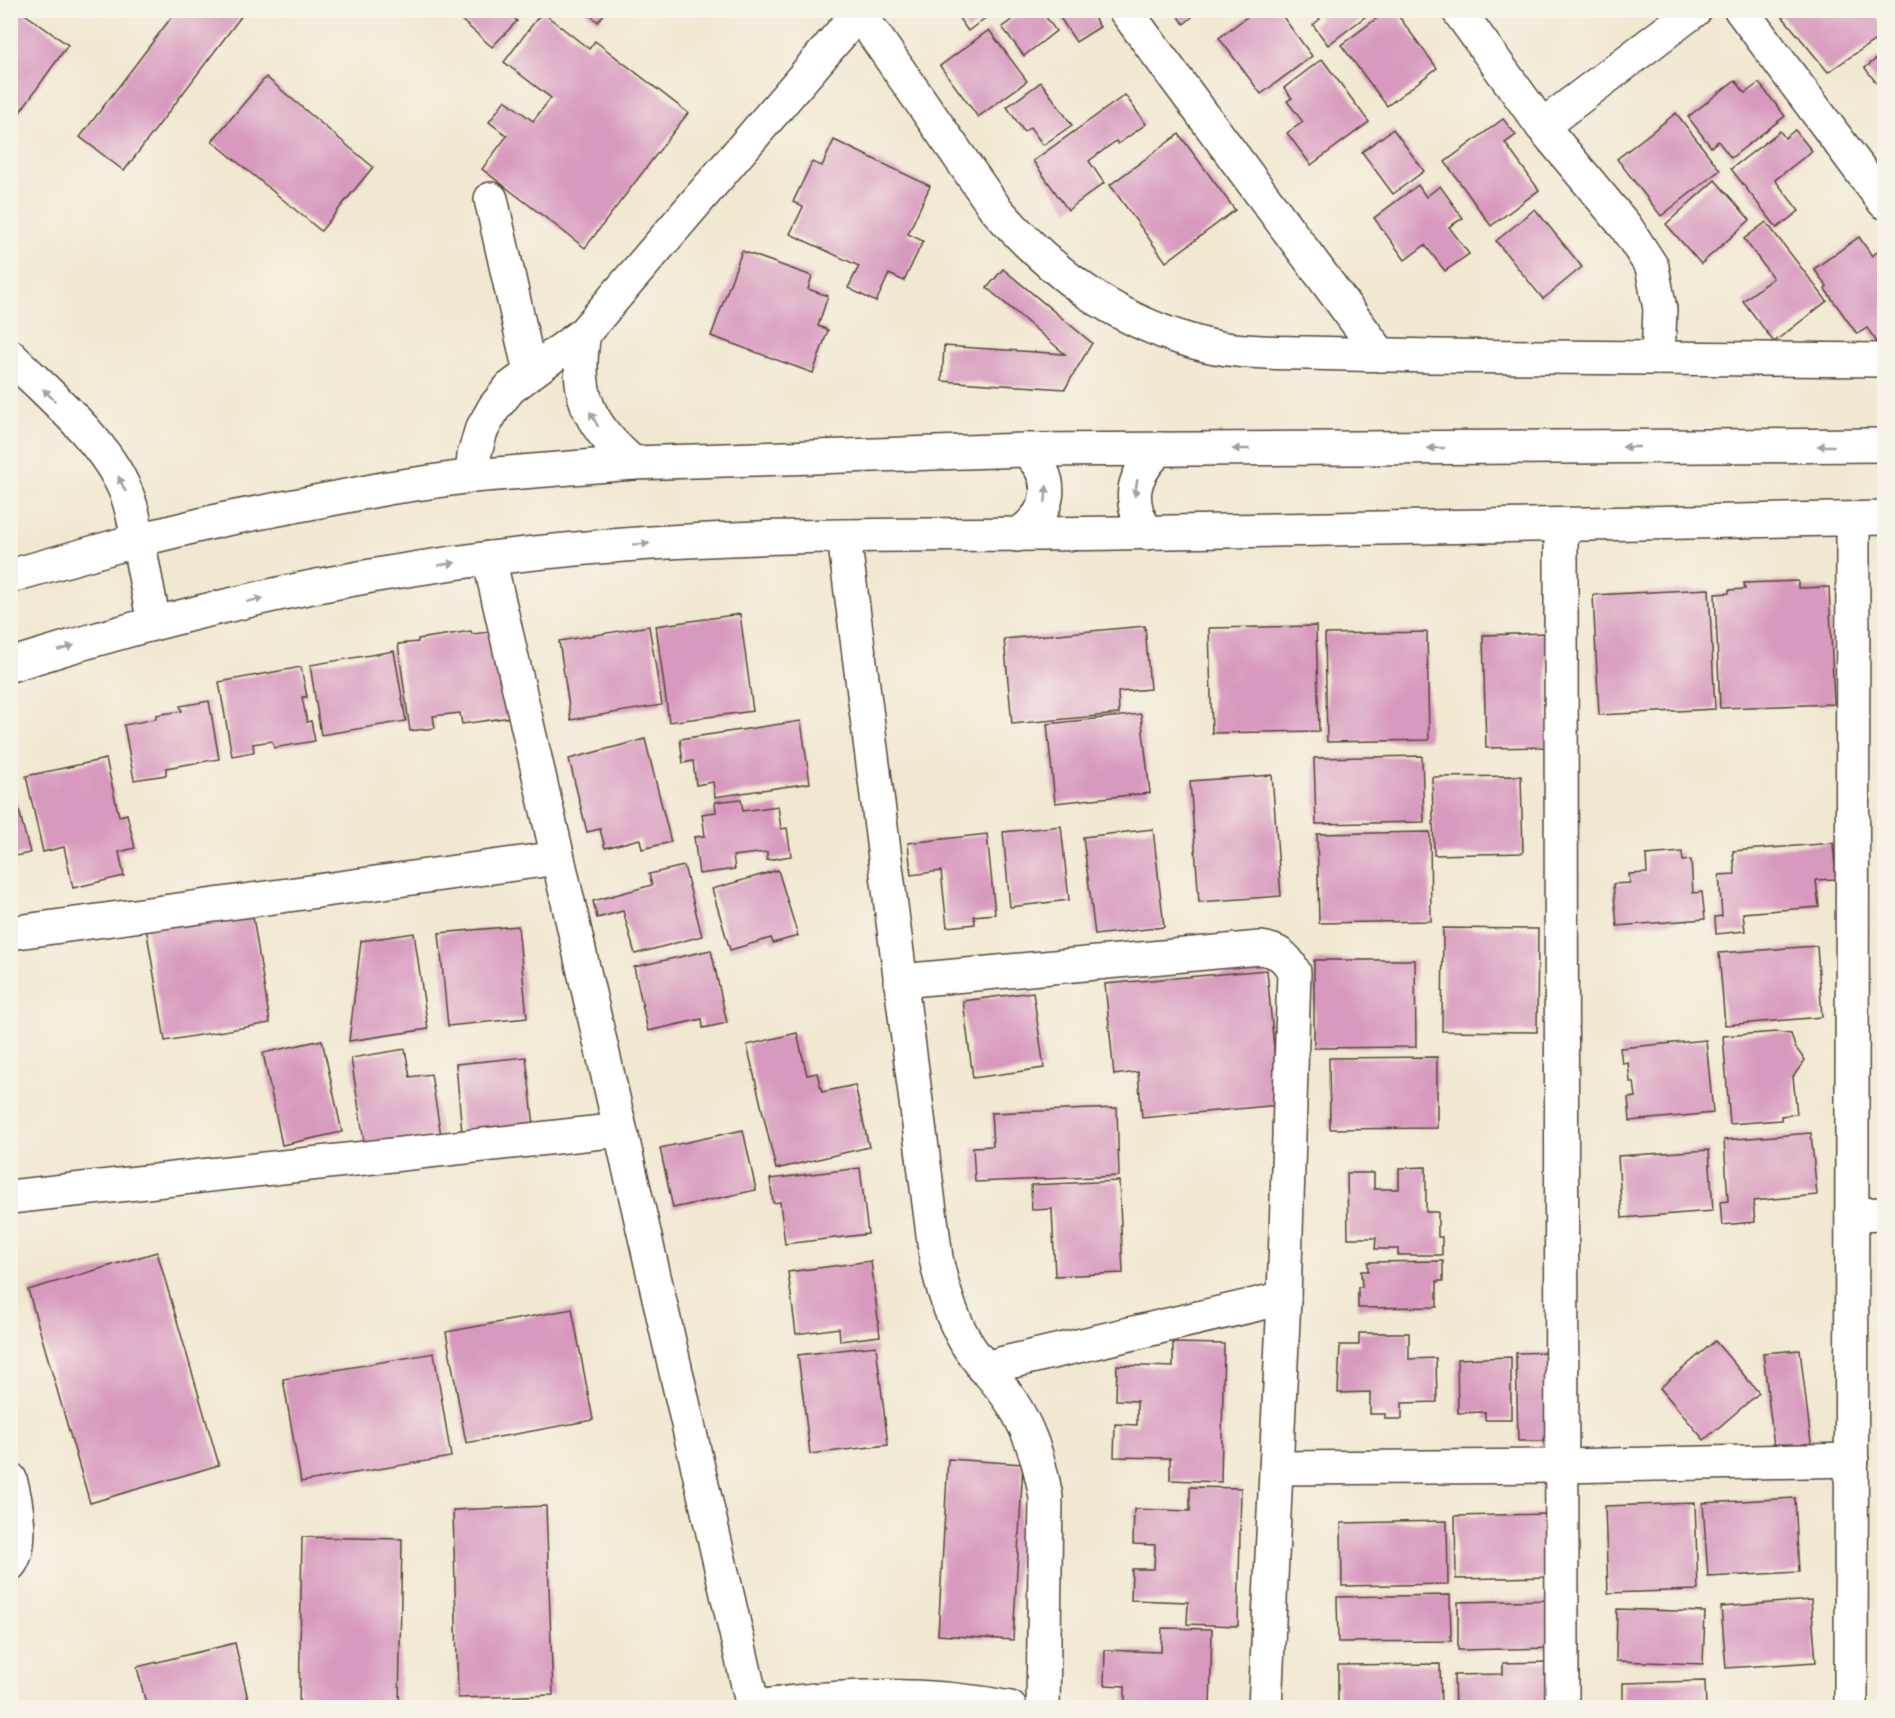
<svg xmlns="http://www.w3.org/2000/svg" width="1895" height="1718" font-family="Caveat,sans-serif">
<rect width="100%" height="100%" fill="#f7f3e8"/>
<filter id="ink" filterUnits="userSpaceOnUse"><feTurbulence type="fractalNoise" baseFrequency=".0167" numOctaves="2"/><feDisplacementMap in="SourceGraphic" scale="12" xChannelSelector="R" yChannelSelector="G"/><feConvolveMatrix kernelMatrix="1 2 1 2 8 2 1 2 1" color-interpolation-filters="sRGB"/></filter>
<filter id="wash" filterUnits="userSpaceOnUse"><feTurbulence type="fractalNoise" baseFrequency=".008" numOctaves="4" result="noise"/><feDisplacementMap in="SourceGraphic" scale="24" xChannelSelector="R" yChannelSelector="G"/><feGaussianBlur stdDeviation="1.35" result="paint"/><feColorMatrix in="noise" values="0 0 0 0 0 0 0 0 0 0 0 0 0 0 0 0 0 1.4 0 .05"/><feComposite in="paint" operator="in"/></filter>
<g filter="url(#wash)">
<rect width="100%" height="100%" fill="#f1e8d1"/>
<g id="blocks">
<g fill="#d799bd">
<polygon points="10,10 19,10 68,45 10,126"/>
<polygon points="177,10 246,10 124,171 80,137"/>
<polygon points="466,10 505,10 517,21 492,47 459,18"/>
<polygon points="584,10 607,10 598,22"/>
<polygon points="953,10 990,10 992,13 968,31"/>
<polygon points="1025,10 1041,10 1056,31 1024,56 1002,27"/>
<polygon points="1055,10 1089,10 1100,27 1076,42"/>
<polygon points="1173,10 1200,10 1184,24"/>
<polygon points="1256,10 1278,10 1312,56 1261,94 1219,38"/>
<polygon points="1313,10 1374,10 1328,45 1313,25 1320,19"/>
<polygon points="1388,10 1394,10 1437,68 1387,106 1341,45"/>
<polygon points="1777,10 1873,10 1884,27 1884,34 1828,72"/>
<polygon points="542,12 589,49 595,41 688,113 585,248 482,169 507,136 489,122 505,100 533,121 551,98 504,62"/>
<polygon points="989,30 1027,81 978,117 940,66"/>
<polygon points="1884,53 1884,93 1865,68"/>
<polygon points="1322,59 1369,122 1311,165 1287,133 1303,122 1287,101 1292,98 1284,88"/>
<polygon points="266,77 373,167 321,231 212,141"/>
<polygon points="1735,80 1745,93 1759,83 1785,116 1731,158 1718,141 1711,147 1688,117"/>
<polygon points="1041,82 1072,125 1043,145 1030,127 1024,132 1007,107"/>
<polygon points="1125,95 1146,124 1118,144 1116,141 1089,161 1104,183 1068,210 1033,161"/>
<polygon points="1676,113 1720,170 1661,216 1617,159"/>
<polygon points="1503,119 1516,135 1505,143 1539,190 1491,226 1445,162"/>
<polygon points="1393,129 1424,171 1393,194 1362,152"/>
<polygon points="1795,130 1812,151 1775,180 1799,211 1777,228 1731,169 1780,131 1785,138"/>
<polygon points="1179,134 1235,210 1166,262 1110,185"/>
<polygon points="834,140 930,186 908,234 923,241 904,281 889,274 876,302 848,288 859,266 790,234 803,207 793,202 812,162 822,166"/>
<polygon points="1715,180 1750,220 1701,264 1666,224"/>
<polygon points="1418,185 1426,197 1440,186 1463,218 1449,227 1469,254 1445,271 1425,245 1405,260 1374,218"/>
<polygon points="1535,209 1582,267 1543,299 1496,241"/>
<polygon points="1766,222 1827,301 1774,342 1743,301 1773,278 1744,239"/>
<polygon points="1859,237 1872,256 1884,247 1884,352 1867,328 1857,334 1825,289 1827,287 1814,269"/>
<polygon points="742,251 812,276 808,289 828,296 818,326 828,330 813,373 711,336"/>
<polygon points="1003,269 1092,343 1065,389 942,381 944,346 1065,354 987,288"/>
<polygon points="1798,581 1798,588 1829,587 1834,704 1720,708 1715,594 1729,593 1729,590 1745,589 1744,583"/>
<polygon points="1709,589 1715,709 1599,715 1593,595"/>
<polygon points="740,614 753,711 669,722 656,626"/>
<polygon points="649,626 662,705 571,720 559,641"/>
<polygon points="1145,626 1150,689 1118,692 1119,714 1012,724 1004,639"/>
<polygon points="1316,626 1319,731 1212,733 1209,628"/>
<polygon points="471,631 472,634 499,631 511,717 462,724 460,713 433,716 435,728 410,731 398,644 418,642 418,639"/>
<polygon points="1427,632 1429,740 1327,742 1325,634"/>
<polygon points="1546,633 1549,747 1486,748 1483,635"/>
<polygon points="394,651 406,721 321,735 310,665"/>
<polygon points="301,667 307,697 302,697 307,722 311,721 315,741 274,748 272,741 253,744 254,752 232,756 219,682"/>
<polygon points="209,701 219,759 166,768 166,775 134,780 124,725 156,719 156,715 182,711 180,706"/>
<polygon points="1141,714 1150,793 1055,803 1047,724"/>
<polygon points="801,721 810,783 715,797 713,782 696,785 693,761 683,763 680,739"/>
<polygon points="645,739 671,842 642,849 640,839 605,848 600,829 587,832 569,759"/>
<polygon points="1422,756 1424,822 1316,824 1314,758"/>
<polygon points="106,759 119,816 127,814 135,848 119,852 124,876 73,888 64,847 43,852 26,776"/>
<polygon points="1272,775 1281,896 1199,902 1190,781"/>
<polygon points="10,776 30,853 10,857"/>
<polygon points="1521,776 1523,853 1434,855 1432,777"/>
<polygon points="741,799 743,811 778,806 781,829 787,828 791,856 767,860 767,852 733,856 735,869 699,874 694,837 705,836 702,814 716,812 715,802"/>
<polygon points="1061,826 1069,900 1010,907 1003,832"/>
<polygon points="1153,829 1164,927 1095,935 1083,837"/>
<polygon points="1430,832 1431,921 1319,923 1317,834"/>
<polygon points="987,834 995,914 974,916 975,924 947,927 941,871 911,875 908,843"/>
<polygon points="1833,843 1836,879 1816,880 1819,907 1743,913 1745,931 1716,934 1715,917 1722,916 1719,875 1735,874 1733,851"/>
<polygon points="1682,852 1683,861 1691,860 1693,893 1702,892 1705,919 1617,926 1613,884 1630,883 1629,874 1647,873 1646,855"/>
<polygon points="684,866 702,936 635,954 623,911 597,918 593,901 652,885 649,874"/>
<polygon points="778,870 798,936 773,943 771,938 730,950 712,889"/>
<polygon points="251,904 270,1023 165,1041 145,921"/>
<polygon points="518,926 527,1018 448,1026 439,933"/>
<polygon points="1443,928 1538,929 1537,1032 1442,1031"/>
<polygon points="414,933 428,1029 349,1041 361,941"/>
<polygon points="1817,946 1822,1017 1725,1025 1719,953"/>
<polygon points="711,950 727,1023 703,1028 702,1019 648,1031 634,967"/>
<polygon points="1314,960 1415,960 1416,1047 1314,1048"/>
<polygon points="1267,970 1279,1105 1142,1118 1138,1072 1114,1075 1105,984"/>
<polygon points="1033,992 1044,1068 973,1078 963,1001"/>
<polygon points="1777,1032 1791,1034 1795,1047 1805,1060 1793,1077 1797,1114 1781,1116 1781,1120 1730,1124 1723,1036"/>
<polygon points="797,1033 807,1075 817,1073 822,1092 855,1085 869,1147 776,1169 747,1045"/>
<polygon points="322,1040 342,1132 282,1145 263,1053"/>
<polygon points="1706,1040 1713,1113 1630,1121 1628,1098 1636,1097 1634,1082 1630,1082 1628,1062 1622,1063 1620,1048"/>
<polygon points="405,1049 410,1077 431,1074 441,1136 365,1148 351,1058"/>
<polygon points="526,1057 534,1126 462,1133 456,1064"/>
<polygon points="1437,1057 1437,1128 1330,1129 1329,1058"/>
<polygon points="1117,1108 1119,1176 975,1182 973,1147 993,1146 991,1113"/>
<polygon points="743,1130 756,1190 673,1208 660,1148"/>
<polygon points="1811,1133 1817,1195 1753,1201 1755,1222 1722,1225 1720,1202 1728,1201 1724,1140"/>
<polygon points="1709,1150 1713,1211 1622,1218 1618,1156"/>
<polygon points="1426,1167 1426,1212 1438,1212 1438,1237 1442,1237 1442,1255 1398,1255 1398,1249 1375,1249 1376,1238 1348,1238 1347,1173 1374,1173 1374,1189 1399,1189 1399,1168"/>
<polygon points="860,1168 868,1234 785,1244 780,1202 773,1203 770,1179"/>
<polygon points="1119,1181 1123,1273 1055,1276 1052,1209 1032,1210 1031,1185"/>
<polygon points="157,1252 219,1465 90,1503 28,1290"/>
<polygon points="871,1261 880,1336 840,1341 839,1328 796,1334 788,1272"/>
<polygon points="1443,1261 1443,1281 1437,1281 1437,1307 1358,1308 1358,1287 1362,1287 1361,1271 1368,1271 1368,1262"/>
<polygon points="572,1309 593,1420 466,1443 446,1332"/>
<polygon points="1359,1333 1409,1333 1409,1359 1436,1358 1437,1402 1402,1403 1402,1419 1385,1419 1385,1414 1370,1414 1370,1392 1338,1393 1340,1345 1359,1345"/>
<polygon points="1715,1341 1759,1393 1704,1440 1660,1388"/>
<polygon points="1173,1343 1224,1344 1221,1482 1170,1480 1170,1458 1114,1457 1115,1424 1137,1425 1137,1401 1116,1400 1117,1365 1173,1367"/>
<polygon points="876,1346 888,1445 810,1454 798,1355"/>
<polygon points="1800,1350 1812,1451 1775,1455 1763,1353"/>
<polygon points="1553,1352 1555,1441 1518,1441 1516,1353"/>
<polygon points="434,1353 451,1457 301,1482 283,1379"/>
<polygon points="1511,1357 1511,1420 1485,1420 1485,1412 1458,1413 1457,1359"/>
<polygon points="948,1459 1023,1464 1013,1640 938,1635"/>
<polygon points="1190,1487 1241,1488 1238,1626 1187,1624 1188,1602 1131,1600 1132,1569 1154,1569 1155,1545 1133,1544 1134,1509 1190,1511"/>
<polygon points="1795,1498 1799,1572 1708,1577 1703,1503"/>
<polygon points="1695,1503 1698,1590 1608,1593 1605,1506"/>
<polygon points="546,1506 553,1695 458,1698 453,1510"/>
<polygon points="1548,1514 1550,1577 1456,1579 1455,1516"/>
<polygon points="1447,1521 1448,1584 1342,1586 1341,1523"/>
<polygon points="302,1537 402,1539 399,1708 299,1708"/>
<polygon points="1450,1595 1451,1641 1338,1642 1337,1597"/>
<polygon points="1561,1600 1561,1648 1458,1650 1458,1602"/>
<polygon points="1811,1600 1816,1662 1726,1668 1721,1607"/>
<polygon points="1617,1609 1705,1612 1703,1664 1616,1661"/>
<polygon points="1162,1628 1212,1629 1210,1708 1125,1708 1125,1686 1104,1685 1105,1650 1161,1652"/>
<polygon points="235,1643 250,1708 147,1708 137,1667"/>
<polygon points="1551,1662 1552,1708 1455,1708 1454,1675 1503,1674 1503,1663"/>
<polygon points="1440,1664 1441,1708 1338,1708 1338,1665"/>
<polygon points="1705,1681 1706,1708 1623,1708 1623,1683"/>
</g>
</g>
</g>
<g filter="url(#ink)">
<use href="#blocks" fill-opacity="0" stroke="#564639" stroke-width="1.5"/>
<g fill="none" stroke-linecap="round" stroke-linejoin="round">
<defs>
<g id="minor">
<path d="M857,10L995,208C1051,272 1110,318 1194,342C1230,353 1269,352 1306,353C1348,354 1391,355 1433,356C1584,358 1734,359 1884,360"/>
<polyline points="1125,10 1381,355"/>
<polyline points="1458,10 1542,126 1626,227 1652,267 1660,309 1658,358"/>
<polyline points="1741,10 1884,202"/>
<polyline points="1542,126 1695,10"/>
<polyline points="491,199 530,372"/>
<polyline points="472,476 474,456 481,431 494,408 510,388 584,333 861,10"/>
<polyline points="1561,526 1562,1708"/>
<path d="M844,537L936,1258C942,1288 951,1317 967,1344C978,1362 992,1375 1004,1391C1028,1423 1039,1458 1046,1497L1043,1708"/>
<polyline points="489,558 753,1707"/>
<polyline points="10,933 558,858"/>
<path d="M900,981L1260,948C1277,950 1286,956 1294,972L1284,1298L1265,1708"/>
<polyline points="10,1197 620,1130"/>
<polyline points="1852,1215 1884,1214"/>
<polyline points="983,1368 1284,1298"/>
<polyline points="1276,1468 1562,1466 1852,1460"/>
<path d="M752,1708C839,1694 924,1691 1010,1708"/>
<polyline points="1851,1708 1853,519"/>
</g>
<g id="major">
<path d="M584,333C574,392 587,424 633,463"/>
<path d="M1147,533C1126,500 1132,475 1160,449"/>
<path d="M1017,535C1053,513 1057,477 1025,450"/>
<polyline points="138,540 154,623"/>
<polyline points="10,576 138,540 221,520 388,488 472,476 633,463 1025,450 1884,445"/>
<path d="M10,665C194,607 384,566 576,549C755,532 936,536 1116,533C1372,529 1628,523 1884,518"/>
</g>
<g id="highway">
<path d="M10,356C49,395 104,440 125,490C132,506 135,523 138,540"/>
<path d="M10,1479C16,1499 24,1547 10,1564"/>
</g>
</defs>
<use href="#minor" stroke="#564639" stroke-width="36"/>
<use href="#major" stroke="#564639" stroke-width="36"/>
<use href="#highway" stroke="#564639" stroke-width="36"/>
<use href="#minor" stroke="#fff" stroke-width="33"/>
<use href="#major" stroke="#fff" stroke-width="33"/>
<use href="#highway" stroke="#fff" stroke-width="33"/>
</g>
<defs><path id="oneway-solid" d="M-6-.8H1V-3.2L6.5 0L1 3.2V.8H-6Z" transform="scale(1.5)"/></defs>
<g fill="#a79f9a">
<use href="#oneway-solid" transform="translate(49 395) rotate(-135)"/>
<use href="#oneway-solid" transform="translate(594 419) rotate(-118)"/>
<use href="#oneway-solid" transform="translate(1826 446) rotate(180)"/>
<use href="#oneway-solid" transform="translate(1631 447) rotate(180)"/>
<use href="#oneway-solid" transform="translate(1436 448) rotate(180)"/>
<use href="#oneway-solid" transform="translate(1241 449) rotate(180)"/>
<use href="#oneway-solid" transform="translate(122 484) rotate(-116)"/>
<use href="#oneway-solid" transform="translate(1136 488) rotate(99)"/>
<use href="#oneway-solid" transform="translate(1046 494) rotate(-85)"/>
<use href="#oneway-solid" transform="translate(641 544) rotate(-4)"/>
<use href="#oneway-solid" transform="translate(447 564) rotate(-9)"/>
<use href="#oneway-solid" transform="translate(255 600) rotate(-12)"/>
<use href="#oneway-solid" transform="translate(66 648) rotate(-18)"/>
</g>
</g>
<rect width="1895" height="1718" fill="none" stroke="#f7f3e8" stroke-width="36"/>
</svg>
